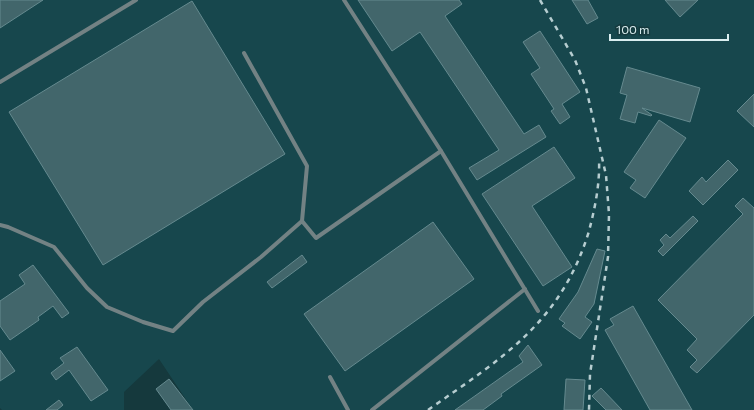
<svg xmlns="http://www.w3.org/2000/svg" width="754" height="410" font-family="Commissioner,sans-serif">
<rect width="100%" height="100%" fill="#15393d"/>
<polygon fill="#17474d" points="0,0 754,0 754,410 193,410 159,359 124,392 124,410 2,410 0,408"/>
<g fill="#42666b" stroke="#658a8f">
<polygon points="0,0 43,0 0,28"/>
<polygon points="358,0 459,0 462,4 445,16 524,134 539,125 546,137 477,180 469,168 499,150 420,32 392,51"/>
<polygon points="572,0 588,0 598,18 587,24"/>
<polygon points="665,0 698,0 680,17"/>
<polygon points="192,1 285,154 103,265 9,112"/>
<polygon points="540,31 580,92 562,104 570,117 560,124 551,111 554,109 531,74 540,68 523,42"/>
<polygon points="627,67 700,88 690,122 642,108 652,115 651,116 638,112 635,123 620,119 627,95 620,93"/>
<polygon points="754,94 754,127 737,111"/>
<polygon points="659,120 686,138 645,198 630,188 636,180 624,172"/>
<polygon points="554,147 575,178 532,206 572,267 543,286 482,194"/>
<polygon points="728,160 738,170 703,205 689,191 702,177 706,182"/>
<polygon points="743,198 754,208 754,315 697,373 690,367 697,360 687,350 697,339 658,300 743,214 735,206"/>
<polygon points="693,216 698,221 663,256 658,251 664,245 660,240 666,234 670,238"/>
<polygon points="433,222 474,279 345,371 304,314"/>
<polygon points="597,249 605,251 594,304 585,317 592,322 580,339 562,326 565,323 559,319 578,292"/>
<polygon points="302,255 307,262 272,288 267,282"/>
<polygon points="33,265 69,313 62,318 53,306 38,317 39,320 10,340 0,326 0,301 25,284 19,275"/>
<polygon points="633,306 692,410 650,410 605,330 614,325 610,319"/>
<polygon points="528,345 542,365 501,394 502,396 483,410 455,410 523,362 519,356"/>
<polygon points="77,347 108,390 91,401 69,370 56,380 51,373 64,363 60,358"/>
<polygon points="0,350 15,371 0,381"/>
<polygon points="169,379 193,410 171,410 156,389"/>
<polygon points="566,379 585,380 583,410 564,410"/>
<polygon points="601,388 622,410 606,410 592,396"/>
<polygon points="59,400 63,405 57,410 46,410"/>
</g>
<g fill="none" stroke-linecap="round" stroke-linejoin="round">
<g stroke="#738284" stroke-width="4">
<polyline points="244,53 307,166 302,221"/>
<polyline points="0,82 136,0"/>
<polyline points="441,151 538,311"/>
<polyline points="0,225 8,227 54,247 87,288 107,307 143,322 173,331 203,302 261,257 302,221 316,238 441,151 344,0"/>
<polyline points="330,377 348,410"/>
<polyline points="372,410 525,289"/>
</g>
<g stroke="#b6cdd0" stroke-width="2.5" stroke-dasharray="5 5" stroke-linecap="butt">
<polyline points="540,0 575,60 586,88 606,175 609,214 608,257 590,374 589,410"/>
<path d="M428,410C502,358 561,323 589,231C595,208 600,184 599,159"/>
</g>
</g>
<path d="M610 34v6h118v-6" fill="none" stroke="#daeef0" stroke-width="2"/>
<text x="616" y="34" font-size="12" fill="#daeef0" stroke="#15393d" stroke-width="3" paint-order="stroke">100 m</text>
</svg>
